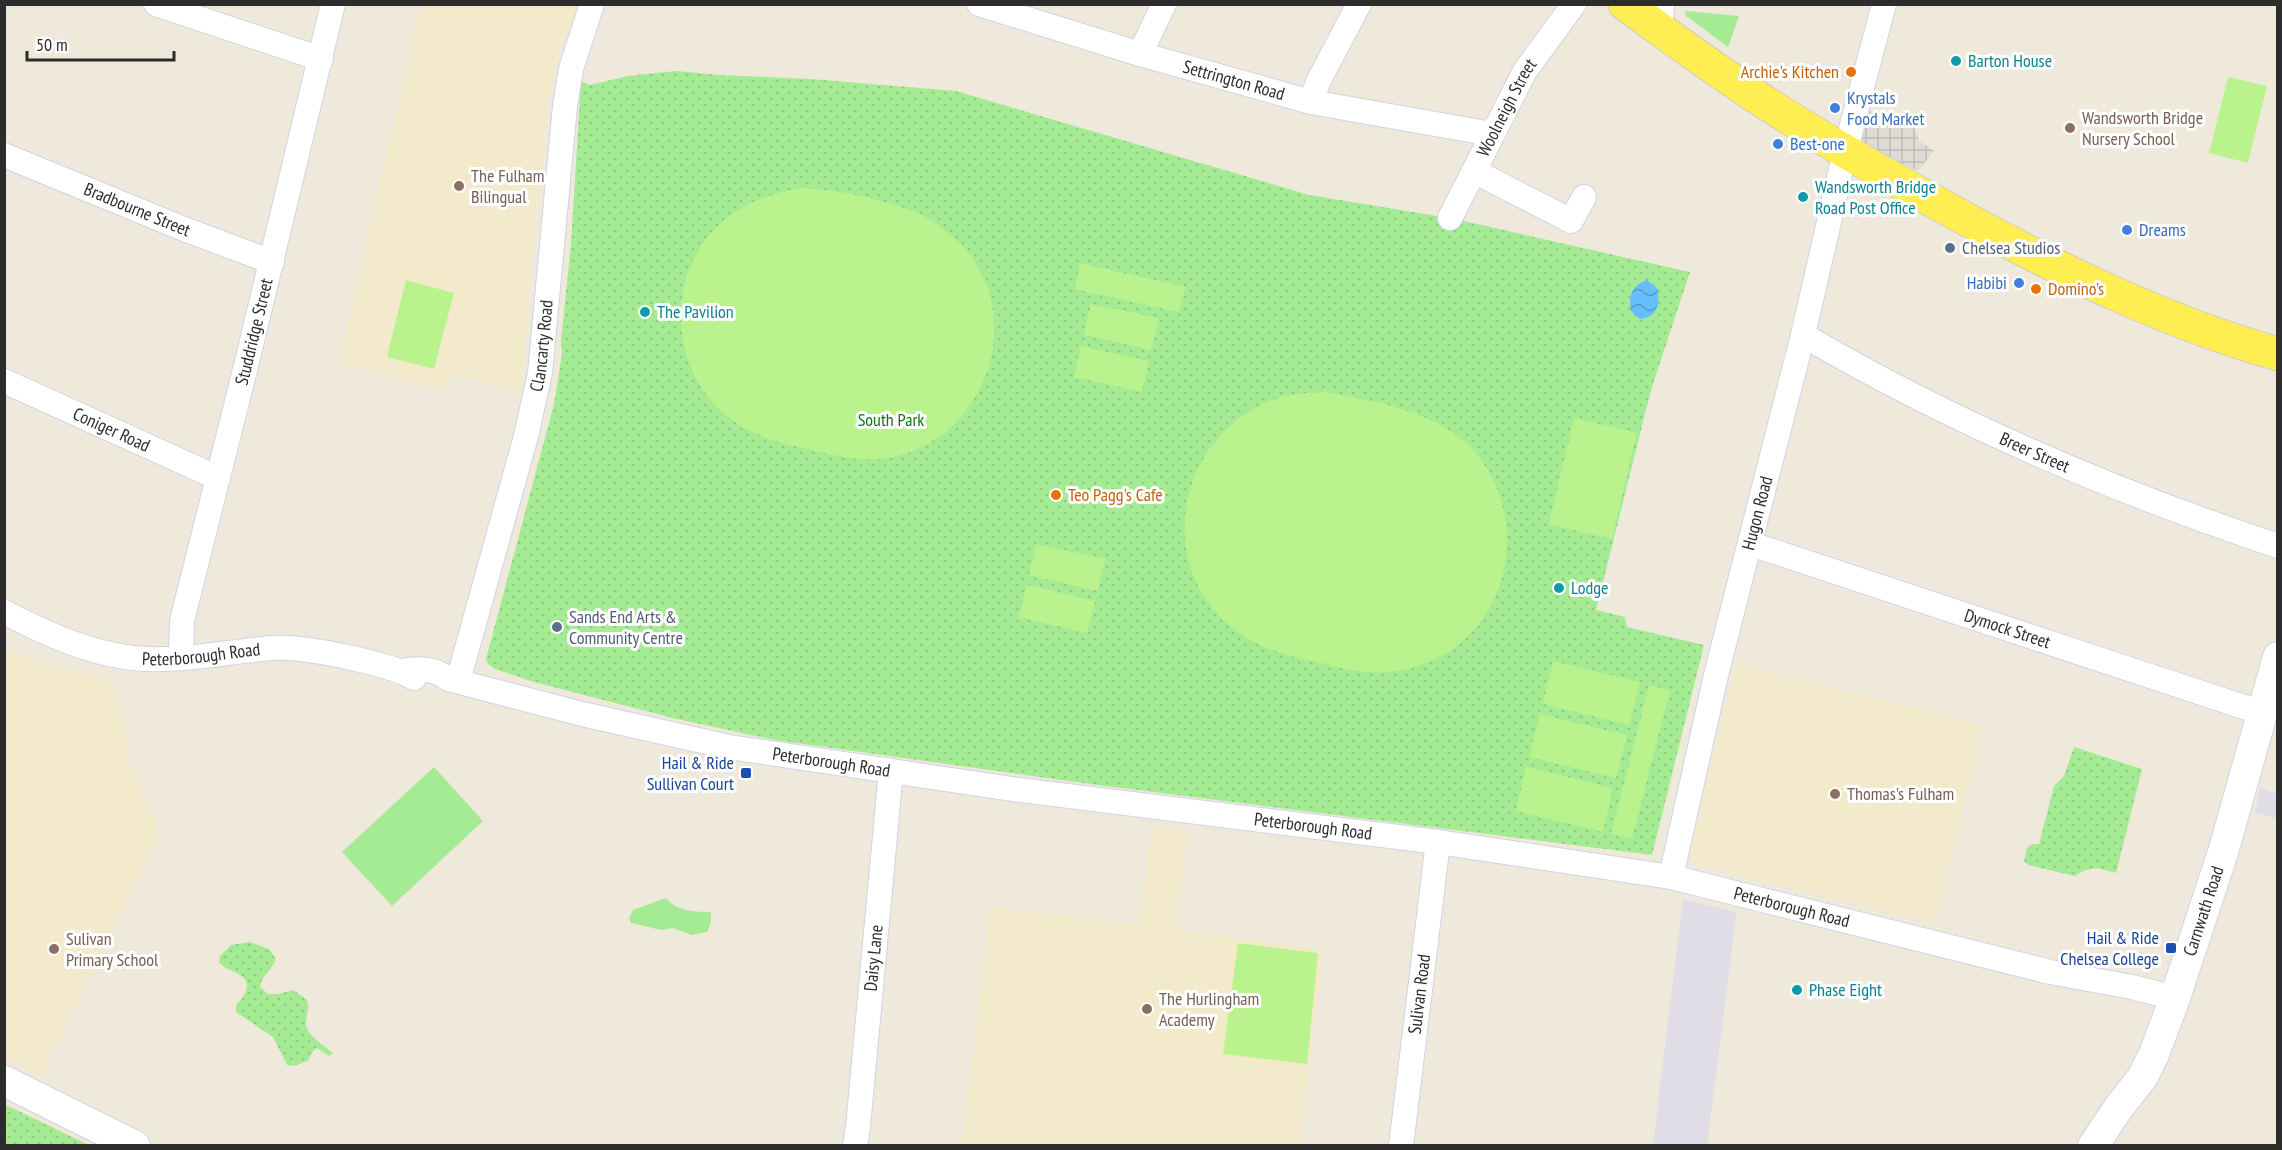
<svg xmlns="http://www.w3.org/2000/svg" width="2282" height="1150" font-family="'PT Sans Narrow',sans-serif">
<defs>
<pattern id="park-dots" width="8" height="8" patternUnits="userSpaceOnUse" patternTransform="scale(1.5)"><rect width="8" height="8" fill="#a5eb93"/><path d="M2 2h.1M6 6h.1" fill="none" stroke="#8eca7f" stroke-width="1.8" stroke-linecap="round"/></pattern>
<pattern id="plaza-grid" width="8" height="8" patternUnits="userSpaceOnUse" patternTransform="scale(1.5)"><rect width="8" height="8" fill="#dedcd4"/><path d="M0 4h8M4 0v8" fill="none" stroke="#bfbdb6"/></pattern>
<pattern id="water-waves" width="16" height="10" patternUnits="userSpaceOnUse" patternTransform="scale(1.5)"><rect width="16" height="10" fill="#64bffc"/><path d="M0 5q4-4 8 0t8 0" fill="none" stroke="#539bcc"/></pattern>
</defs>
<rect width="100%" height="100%" fill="#efe9dc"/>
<g fill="#e1dde7">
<polygon points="2260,788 2277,794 2277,819 2255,812"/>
<polygon points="1683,899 1736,912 1736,917 1707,1145 1653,1145"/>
</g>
<g fill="#f2eaca">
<polygon points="421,5 580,5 558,54 547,108 531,265 521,390 450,374 445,391 339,364"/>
<polygon points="11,651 58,668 101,676 115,684 128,757 137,783 153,814 156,825 157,840 40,1076 5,1057 4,657"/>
<polygon points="1736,665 1983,725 1934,923 1687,862"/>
<polygon points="1152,827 1187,832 1175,930 1324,949 1299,1145 962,1146 991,907 1140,925"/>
</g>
<g fill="#a5eb93">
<polygon points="1686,11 1739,16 1728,47 1685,15"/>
<polygon points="434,767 483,821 392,906 342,852"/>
<path d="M666,898C676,911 694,912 711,912V923L707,932L692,935L673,928L661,930L631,923L629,918L633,910Z"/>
</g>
<g fill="url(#park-dots)">
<polygon points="676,71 720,75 811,79 956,91 1309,195 1450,218 1690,272 1651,390 1596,610 1625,617 1627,627 1704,645 1652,855 1090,784 775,740 677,719 534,682 495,669 488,664 486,659 554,404 562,354 561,340 571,244 581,81 590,85 628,76"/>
<path d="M2074,747L2142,769L2116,873C2097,868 2092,865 2075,876L2028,865L2024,861L2027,848L2032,844H2039L2054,786L2064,776Z"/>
<path d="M250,942L269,949L276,959C273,970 261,975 260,987L268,994H278L293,990L307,1000C310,1011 306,1014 306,1024C306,1035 325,1046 333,1053L329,1056L317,1048L313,1051L308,1061L293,1066L287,1065L273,1037L236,1012C234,1002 247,997 247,986C247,972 226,972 219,962L220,956L231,945Z"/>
<polygon points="4,1104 89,1145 5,1145"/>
</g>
<g fill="#baf38e">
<polygon points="2228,77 2267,86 2248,163 2209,153"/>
<path d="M800,188C836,189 889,200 922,215C934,221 946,231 956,240C1027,304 993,427 904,454C872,464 844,458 812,450C783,444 755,437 731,419C669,374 663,274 721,223C744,203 770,194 800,188Z"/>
<polygon points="1080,263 1185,287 1179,312 1075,289"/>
<polygon points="406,280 454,293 434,369 387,357"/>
<polygon points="1091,304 1159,318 1151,350 1084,335"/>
<polygon points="1081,346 1149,361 1142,392 1074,377"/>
<path d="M1327,392C1374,402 1428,409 1465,442C1535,507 1515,630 1424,664C1384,678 1356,672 1316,662C1284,655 1254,647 1229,625C1151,558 1181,433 1275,399C1291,393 1310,393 1327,392Z"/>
<polygon points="1574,418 1637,433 1612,539 1549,524"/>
<polygon points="1036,544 1105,559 1098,591 1029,575"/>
<polygon points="1027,585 1095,601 1087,633 1019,617"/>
<polygon points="1553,661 1640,682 1629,725 1543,704"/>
<polygon points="1649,685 1670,690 1632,839 1611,834"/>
<polygon points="1540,714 1627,735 1616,778 1529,757"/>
<polygon points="1526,767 1613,788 1603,832 1516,811"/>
<polygon points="1238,943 1318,953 1307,1064 1223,1054"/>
</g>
<polygon fill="url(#plaza-grid)" points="1869,110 1912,122 1919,141 1934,151 1918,171 1870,150 1863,143 1861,138"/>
<path fill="url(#water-waves)" d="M1647,280L1657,288C1661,303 1657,318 1640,319L1631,311C1628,296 1632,285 1647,280Z"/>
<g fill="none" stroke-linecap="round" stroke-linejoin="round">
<defs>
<g id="minor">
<polyline points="156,4 321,59"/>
<path id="s1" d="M979,4L1140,54L1311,102L1492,134"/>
<polyline points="1660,29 1662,4"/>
<polyline points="1140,54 1164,4"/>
<polyline points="1311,102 1318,82 1359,4"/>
<path id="s2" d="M4,155L184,229L272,262"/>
<polyline points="1474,171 1571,221 1584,197"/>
<path id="s3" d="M1450,218L1525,71L1574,4"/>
<path id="s4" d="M1803,335C1953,423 2113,491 2278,546"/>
<path id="s5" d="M4,381L218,478"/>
<path id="s6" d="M1751,544L2262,713"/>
<path id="s7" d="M4,612C48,635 97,657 146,659C188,661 231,651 273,648C303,646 389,663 414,678"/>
<path id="s8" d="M181,657L182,621L246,366L333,4"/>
<path id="s9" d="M402,671C418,668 435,668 448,679L582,714L729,747L1012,789L1438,842L1671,877L2050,972L2132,987L2175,998"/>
<path id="s10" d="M458,681L526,436L540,373L565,106L571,69L592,4"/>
<path id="s11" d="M1671,877L1717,671L1803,335L1845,152L1884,4"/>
<path id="s12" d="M855,1146L858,1127L891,771"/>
<path id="s13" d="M1401,1146L1438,842"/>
</g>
<g id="tertiary">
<polyline points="4,1081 135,1146"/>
<path id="s14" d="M2093,1146L2119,1107L2142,1078L2154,1054L2175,998L2224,849L2278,657"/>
</g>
<path id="primary" d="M1625,4C1672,38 1718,72 1766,103C1831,145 1898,182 1966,219C2065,273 2169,323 2278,354"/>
</defs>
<use href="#minor" stroke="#d1d2e6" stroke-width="26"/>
<use href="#tertiary" stroke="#d1d2e6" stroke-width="32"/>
<use href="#primary" stroke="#ccc" stroke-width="35"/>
<use href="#minor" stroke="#fff" stroke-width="24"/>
<use href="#tertiary" stroke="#fff" stroke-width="30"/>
<use href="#primary" stroke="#ffee51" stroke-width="33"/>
</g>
<g fill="#0f9aa8" stroke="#fff" stroke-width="2">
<circle cx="1956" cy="61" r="6"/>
<circle cx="1803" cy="197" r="6"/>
<circle cx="645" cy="312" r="6"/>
<circle cx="1559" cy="588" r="6"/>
<circle cx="1797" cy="990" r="6"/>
</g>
<g fill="#e8710a" stroke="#fff" stroke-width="2">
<circle cx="1851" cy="72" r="6"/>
<circle cx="2036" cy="289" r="6"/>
<circle cx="1056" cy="495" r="6"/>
</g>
<g fill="#3f7fe0" stroke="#fff" stroke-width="2">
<circle cx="1835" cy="108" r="6"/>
<circle cx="1778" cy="144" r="6"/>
<circle cx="2127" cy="230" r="6"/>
<circle cx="2019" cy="283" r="6"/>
</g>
<g fill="#8d6e63" stroke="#fff" stroke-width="2">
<circle cx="2070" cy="128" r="6"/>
<circle cx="459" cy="186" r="6"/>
<circle cx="1835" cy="794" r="6"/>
<circle cx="54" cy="949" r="6"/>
<circle cx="1147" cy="1009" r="6"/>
</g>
<g fill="#5c6f8a" stroke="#fff" stroke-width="2">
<circle cx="1950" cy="248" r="6"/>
<circle cx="557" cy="627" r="6"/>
</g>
<g fill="#1a4fb4" stroke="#fff" stroke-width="2">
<rect x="740" y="767" width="12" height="12" rx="3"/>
<rect x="2165" y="942" width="12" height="12" rx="3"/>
</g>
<g text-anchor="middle" stroke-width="6" stroke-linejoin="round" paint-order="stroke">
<g font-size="18" fill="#0d838f" stroke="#fff" text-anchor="start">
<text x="1968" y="67">Barton House</text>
<text x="1815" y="193">Wandsworth Bridge<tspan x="1815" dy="21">Road Post Office</tspan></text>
<text x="657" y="318">The Pavilion</text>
<text x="1571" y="594">Lodge</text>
<text x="1809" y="996">Phase Eight</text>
</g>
<g font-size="18" fill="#c56008" stroke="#fff" text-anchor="start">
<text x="1839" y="78" text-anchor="end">Archie's Kitchen</text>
<text x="2048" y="295">Domino's</text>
<text x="1068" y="501">Teo Pagg's Cafe</text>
</g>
<g font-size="18" fill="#2c2c2c" stroke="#fff">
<text dy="6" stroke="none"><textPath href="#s1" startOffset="266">Settrington Road</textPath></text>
<text dy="6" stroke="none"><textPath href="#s3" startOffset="124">Woolneigh Street</textPath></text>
<text dy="6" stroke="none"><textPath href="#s2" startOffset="144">Bradbourne Street</textPath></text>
<text dy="6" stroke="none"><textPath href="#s8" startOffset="334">Studdridge Street</textPath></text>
<text dy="6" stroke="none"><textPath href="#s10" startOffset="346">Clancarty Road</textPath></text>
<text dy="6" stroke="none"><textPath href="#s5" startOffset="118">Coniger Road</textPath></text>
<text dy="6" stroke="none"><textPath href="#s4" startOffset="260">Breer Street</textPath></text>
<text dy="6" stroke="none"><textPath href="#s11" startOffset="374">Hugon Road</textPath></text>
<text dy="6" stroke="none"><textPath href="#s6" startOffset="270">Dymock Street</textPath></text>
<text dy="6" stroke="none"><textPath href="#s7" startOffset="206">Peterborough Road</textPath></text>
<text dy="6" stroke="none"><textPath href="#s9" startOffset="441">Peterborough Road</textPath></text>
<text dy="6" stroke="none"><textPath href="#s9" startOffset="927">Peterborough Road</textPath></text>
<text dy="6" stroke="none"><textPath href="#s9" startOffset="1413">Peterborough Road</textPath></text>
<text dy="6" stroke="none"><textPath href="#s14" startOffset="262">Carnwath Road</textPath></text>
<text dy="6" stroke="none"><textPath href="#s12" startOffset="189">Daisy Lane</textPath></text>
<text dy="6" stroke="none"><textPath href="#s13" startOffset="153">Sulivan Road</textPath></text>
</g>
<g font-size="18" fill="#366cbe" stroke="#fff" text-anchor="start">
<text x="1847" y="104">Krystals<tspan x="1847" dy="21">Food Market</tspan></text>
<text x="1790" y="150">Best-one</text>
<text x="2139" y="236">Dreams</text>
<text x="2007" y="289" text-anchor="end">Habibi</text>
</g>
<g font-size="18" fill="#785e54" stroke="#fff" text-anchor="start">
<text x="2082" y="124">Wandsworth Bridge<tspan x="2082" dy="21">Nursery School</tspan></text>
<text x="471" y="182">The Fulham<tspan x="471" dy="21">Bilingual</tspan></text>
<text x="1847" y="800">Thomas's Fulham</text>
<text x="66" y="945">Sulivan<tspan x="66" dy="21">Primary School</tspan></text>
<text x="1159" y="1005">The Hurlingham<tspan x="1159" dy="21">Academy</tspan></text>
</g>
<g font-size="18" fill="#4e5e75" stroke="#fff" text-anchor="start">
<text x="1962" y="254">Chelsea Studios</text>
<text x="569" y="623">Sands End Arts &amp;<tspan x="569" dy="21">Community Centre</tspan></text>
</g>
<g font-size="18" fill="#197212" stroke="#fff">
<text x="891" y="426">South Park</text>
</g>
<g font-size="18" fill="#164399" stroke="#fff" text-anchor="end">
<text x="734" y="769">Hail &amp; Ride<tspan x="734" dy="21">Sullivan Court</tspan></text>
<text x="2159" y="944">Hail &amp; Ride<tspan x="2159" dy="21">Chelsea College</tspan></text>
</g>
</g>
<rect width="2282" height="1150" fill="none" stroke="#2c2c2c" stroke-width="12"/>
<path d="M27 51v9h147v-9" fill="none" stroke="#2c2c2c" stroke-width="3"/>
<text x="36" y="51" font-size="18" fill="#2c2c2c" stroke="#ffffff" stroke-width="4.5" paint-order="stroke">50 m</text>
</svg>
